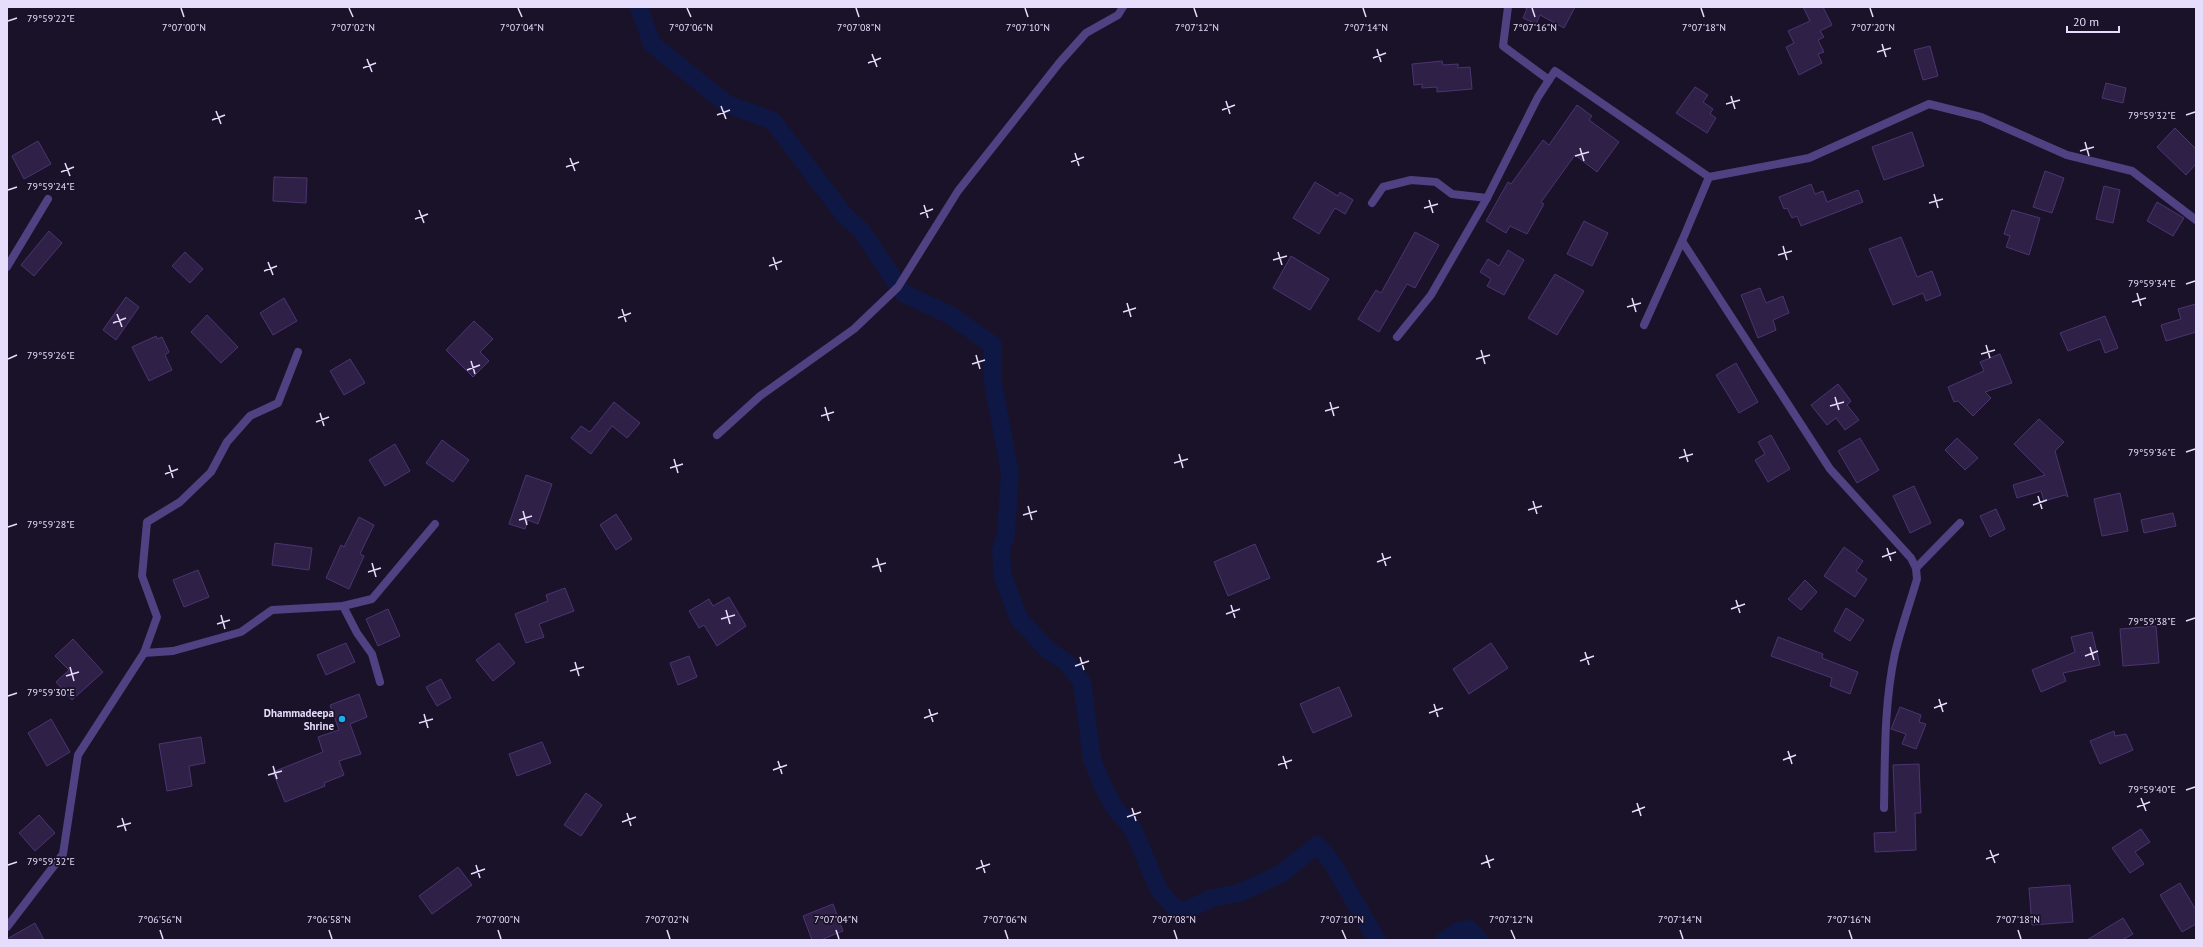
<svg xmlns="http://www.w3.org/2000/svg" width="2203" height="947" font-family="'PT Sans',sans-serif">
<rect width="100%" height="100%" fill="#1a1228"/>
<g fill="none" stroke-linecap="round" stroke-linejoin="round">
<g stroke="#0f1844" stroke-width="18">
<polyline points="639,7 652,44 727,104 773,121 845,216 861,230 903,293 950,315 993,345 993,383 1010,473 1006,534 1001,551 1003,577 1019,619 1048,650 1066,662 1082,682 1092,759 1102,784 1114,807 1133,829 1159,890 1171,904 1181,912 1213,898 1239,893 1281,874 1317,845 1331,861 1377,940"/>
<polyline points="1445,940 1457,932 1469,929 1479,940"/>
</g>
</g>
<g fill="#2f2047" stroke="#4c3471">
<polygon points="1524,7 1575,7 1564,28 1540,15 1536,24 1523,18 1527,9"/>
<polygon points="1803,7 1823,7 1832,25 1820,31 1824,37 1818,40 1824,52 1818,54 1822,63 1799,75 1786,47 1794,43 1788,31 1810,21"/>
<polygon points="1930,46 1938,76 1923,80 1914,50"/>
<polygon points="1442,61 1443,65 1458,64 1458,68 1470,67 1472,89 1437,92 1437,87 1422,88 1422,84 1414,85 1412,64"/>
<polygon points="2106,83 2126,88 2123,103 2102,98"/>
<polygon points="1695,87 1708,95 1703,102 1713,109 1710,114 1716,118 1707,133 1676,113"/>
<polygon points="1577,105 1592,116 1589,120 1619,142 1597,172 1575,155 1541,202 1544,204 1527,234 1510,226 1506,233 1486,221 1508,182 1511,184 1543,140 1549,145"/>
<polygon points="2175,128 2196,149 2196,164 2186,175 2157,147"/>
<polygon points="1912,132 1924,166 1884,180 1872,147"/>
<polygon points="38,141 51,164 24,179 12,156"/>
<polygon points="2045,171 2064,178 2052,213 2033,207"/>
<polygon points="274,177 307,178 306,203 273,201"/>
<polygon points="1315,182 1338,196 1340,192 1353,200 1345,214 1335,208 1319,234 1293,218"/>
<polygon points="1811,184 1815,194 1823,191 1827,202 1858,190 1863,202 1801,226 1797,216 1792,218 1787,208 1784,209 1779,197"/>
<polygon points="2104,186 2120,190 2113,223 2096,219"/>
<polygon points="2157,202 2184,218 2173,236 2147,221"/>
<polygon points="2012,210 2040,218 2029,255 2006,247 2010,236 2004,234"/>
<polygon points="1584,221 1608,233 1592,266 1567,254"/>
<polygon points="49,231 62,243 34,276 21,265"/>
<polygon points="1415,232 1439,245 1415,288 1407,284 1379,332 1358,319 1376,290 1381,293"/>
<polygon points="1901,237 1917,277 1932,271 1941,295 1926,301 1923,293 1893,305 1869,249"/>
<polygon points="1508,250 1524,260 1504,295 1487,286 1491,279 1480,272 1488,259 1499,266"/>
<polygon points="185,252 203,269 190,283 172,266"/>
<polygon points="1291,256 1329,279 1310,310 1273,288"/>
<polygon points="1555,274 1584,291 1557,335 1528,318"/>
<polygon points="1760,288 1766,303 1783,296 1789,313 1773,320 1776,330 1758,338 1741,295"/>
<polygon points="126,297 139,307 116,340 103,330"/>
<polygon points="284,298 297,321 273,335 260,313"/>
<polygon points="2196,304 2196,332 2166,341 2161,325 2181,319 2178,309"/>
<polygon points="207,315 238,347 221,363 191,332"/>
<polygon points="2105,316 2118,348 2105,353 2100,339 2068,351 2060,333"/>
<polygon points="474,321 493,339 480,352 489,361 473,377 446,350"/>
<polygon points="156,336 157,339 162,337 169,352 165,355 172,370 149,381 132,347"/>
<polygon points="2000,354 2012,383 1985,392 1991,398 1973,416 1958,401 1954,402 1948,387 1984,371 1980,362"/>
<polygon points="350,359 365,383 344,395 330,371"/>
<polygon points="1736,363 1758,402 1739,413 1716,375"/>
<polygon points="1838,384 1851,401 1847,405 1859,420 1845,430 1836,418 1827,425 1811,405"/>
<polygon points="614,402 640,423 627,438 612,426 591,454 571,438 581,426 590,432"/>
<polygon points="2039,419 2064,442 2055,451 2068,497 2065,495 2044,501 2041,491 2017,498 2013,485 2045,475 2014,444"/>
<polygon points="1771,435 1790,469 1768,482 1755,460 1765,454 1758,442"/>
<polygon points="1860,438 1879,470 1857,483 1838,451"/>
<polygon points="1957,438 1978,458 1965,470 1945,450"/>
<polygon points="442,440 469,460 453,482 426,463"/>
<polygon points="395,444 410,471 385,486 369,460"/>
<polygon points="526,475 552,484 538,524 528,520 525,529 509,524"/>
<polygon points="1914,486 1931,523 1910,533 1893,496"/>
<polygon points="2120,493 2128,531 2102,536 2094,499"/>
<polygon points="1996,509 2005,529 1990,537 1980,516"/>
<polygon points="2173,513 2176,526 2144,533 2141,520"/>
<polygon points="616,514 632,539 616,550 600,525"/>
<polygon points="359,517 374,525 360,554 364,556 349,589 326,578 341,545 344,547"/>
<polygon points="275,543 312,548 309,570 272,565"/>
<polygon points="1255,544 1270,578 1228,596 1214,562"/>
<polygon points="1844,547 1863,561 1856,571 1867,579 1855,597 1824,576"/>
<polygon points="198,570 209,597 184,607 173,580"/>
<polygon points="1805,580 1817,592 1801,610 1788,599"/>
<polygon points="565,588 574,611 539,624 544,637 526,643 515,614 548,601 546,595"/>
<polygon points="729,597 746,626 717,646 704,625 699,628 689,611 709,599 713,606"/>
<polygon points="1846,608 1864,620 1850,641 1834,631"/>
<polygon points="388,609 400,636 378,646 366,619"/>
<polygon points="2156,626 2159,663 2123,666 2120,629"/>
<polygon points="2092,632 2100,665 2063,673 2066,681 2041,692 2032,670 2075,652 2071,637"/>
<polygon points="1778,637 1823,654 1822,658 1858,672 1850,694 1830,686 1832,678 1771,656"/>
<polygon points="73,639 103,672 72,700 56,682 69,670 55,656"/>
<polygon points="346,643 355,662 326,675 317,655"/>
<polygon points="499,643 515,663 493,681 476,660"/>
<polygon points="1491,643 1508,668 1469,694 1453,669"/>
<polygon points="689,656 697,677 678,685 670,663"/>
<polygon points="441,679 451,698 437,706 426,687"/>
<polygon points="1339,687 1352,716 1313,733 1300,704"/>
<polygon points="359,694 367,717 350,724 361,754 339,761 344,775 324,783 325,786 285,802 273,772 323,752 318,737 339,730 330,705"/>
<polygon points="1900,707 1921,715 1919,722 1926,724 1916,749 1902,744 1906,734 1891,729"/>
<polygon points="51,719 70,752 47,766 28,733"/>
<polygon points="2114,731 2115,736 2126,734 2133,750 2100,764 2090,741"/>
<polygon points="201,737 205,763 189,766 192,786 167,791 159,744"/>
<polygon points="542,742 551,763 517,776 509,754"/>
<polygon points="1919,764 1921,813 1915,813 1916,850 1875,852 1874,833 1896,832 1893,765"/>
<polygon points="586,793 602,805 581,836 564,825"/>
<polygon points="39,815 55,833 35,851 19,833"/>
<polygon points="2141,829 2150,842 2135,852 2144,864 2130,873 2112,848"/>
<polygon points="458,867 472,885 432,914 419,896"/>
<polygon points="2180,883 2196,910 2196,924 2182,932 2160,895"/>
<polygon points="2070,885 2073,922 2032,925 2029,888"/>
<polygon points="833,904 843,931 821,940 812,940 803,916"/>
<polygon points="2123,918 2133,934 2122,940 2087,940"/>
<polygon points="35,923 44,940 7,940 7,939"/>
</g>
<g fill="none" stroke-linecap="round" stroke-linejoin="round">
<polyline stroke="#504183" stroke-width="8" points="343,606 357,633 372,654 380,682"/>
<g stroke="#504183" stroke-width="8">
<path d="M1508,7L1503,46L1549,80L1555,71L1709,177L1682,241L1830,469L1911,558L1916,568L1917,579C1910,603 1901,628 1895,653C1884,704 1885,756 1884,808"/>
<polyline points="1709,177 1809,158 1929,104 1981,117 2067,155 2132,171 2196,220"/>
<polyline points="1372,203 1383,187 1411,180 1436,182 1452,194 1487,198"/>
<polyline points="7,267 48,199"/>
<polyline points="1644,325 1682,241"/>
<polyline points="1397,337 1431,295 1487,198 1538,97 1549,80"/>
<polyline points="717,435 760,396 854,329 898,287 958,191 1060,62 1086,33 1118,15 1123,7"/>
<polyline points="1916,568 1960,523"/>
<polyline points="144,653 173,651 241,632 272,610 343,606 372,599 435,524"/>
<polyline points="7,927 63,854 78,755 144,653 157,617 142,576 147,522 180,502 211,472 227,442 250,416 278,403 298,352"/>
</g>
</g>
<path fill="none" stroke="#e6dcfc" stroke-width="1.5" d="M181,8L184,17M349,8L353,17M518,8L522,17M687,8L691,17M856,8L859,17M1025,8L1028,17M1194,8L1197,17M1363,8L1366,17M1532,8L1535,17M1701,8L1704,17M1870,8L1873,17M8,21L17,18M1882,44L1886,57M1377,49L1381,62M1877,52L1891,48M872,54L877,67M1373,58L1386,53M367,59L372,72M868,63L881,58M363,68L376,63M1731,96L1735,109M1226,101L1230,114M1726,104L1740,100M721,106L726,119M1222,110L1235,105M216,111L221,124M717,115L730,110M2186,115L2195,112M212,120L225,115M2085,142L2089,156M1580,148L1584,161M2080,151L2094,147M1075,153L1079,166M1575,156L1589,152M570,158L575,171M1071,162L1084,157M65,163L70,176M566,167L579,162M61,172L74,167M8,190L17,187M1934,194L1938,208M1429,200L1433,213M1929,203L1943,199M924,205L928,218M1424,208L1438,204M419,210L424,223M920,214L933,209M415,219L428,214M1783,246L1787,260M1278,252L1282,265M1778,255L1792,251M773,257L777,270M1273,260L1287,256M268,262L273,275M769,266L782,261M264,271L277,266M2186,284L2195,281M2137,293L2141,306M1632,298L1636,312M2132,302L2146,298M1127,303L1131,317M1627,307L1641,303M622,309L626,322M1123,312L1136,308M117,314L122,327M618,318L631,313M113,323L126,318M1986,345L1990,358M1481,350L1485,364M1981,354L1995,350M976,355L980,369M8,359L17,355M1476,359L1490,355M471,361L475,374M972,364L985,360M467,370L480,365M1835,397L1839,410M1330,402L1334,416M1830,406L1844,402M825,407L829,421M1325,411L1339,407M320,413L324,426M821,416L834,412M316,422L329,417M1684,449L1688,462M2186,452L2195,449M1179,454L1183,468M1679,458L1693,454M674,459L678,473M1174,463L1188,459M169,465L173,478M670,468L683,464M165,474L178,469M2038,496L2042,509M1533,501L1537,514M2033,505L2047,500M1028,506L1032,520M1528,510L1542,506M523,511L527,525M1023,515L1037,511M519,520L532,516M8,527L17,524M1887,548L1891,561M1382,553L1386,566M1882,557L1896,552M877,558L881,572M1377,562L1391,557M372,563L376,577M872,567L886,563M368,572L381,568M1736,600L1740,613M1231,605L1235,618M1731,609L1745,604M726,610L730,624M1226,614L1240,609M221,615L225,629M721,619L735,615M2186,621L2195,618M217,624L230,620M2090,647L2094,660M1585,652L1589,665M2085,656L2098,651M1080,657L1084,670M1580,661L1594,656M575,662L579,676M1075,666L1089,661M70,667L74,681M570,671L584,667M66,676L79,672M8,696L17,693M1939,699L1943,712M1434,704L1438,717M1934,708L1947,703M929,709L933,722M1429,713L1443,708M424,714L428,728M924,718L938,713M419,723L433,719M1788,751L1792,764M1283,756L1287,769M1783,760L1796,755M778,761L782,774M1278,765L1292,760M273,766L277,779M773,770L787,765M268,775L282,771M2186,790L2195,787M2141,798L2146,811M1637,803L1641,816M2137,807L2150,802M1132,808L1136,821M1632,812L1645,807M627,813L631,826M1127,817L1141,812M122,818L126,831M622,822L636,817M117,827L131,823M1990,850L1995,863M1486,855L1490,868M1986,859L1999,854M981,860L985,873M1481,864L1494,859M8,865L17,862M476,865L480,878M976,869L990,864M471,874L485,869M160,930L163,939M329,930L332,939M498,930L501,939M667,930L670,939M836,930L839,939M1005,930L1008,939M1174,930L1177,939M1342,930L1346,939M1511,930L1515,939M1680,930L1683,939M1849,930L1852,939M2018,930L2021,939"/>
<circle fill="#18afec" stroke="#1a1228" stroke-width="1.5" cx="342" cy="719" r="4"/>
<g text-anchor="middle" stroke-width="3.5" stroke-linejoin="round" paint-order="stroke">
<g font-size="11" font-weight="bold" fill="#e6dcfc" stroke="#1a1228" text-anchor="end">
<text x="334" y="717">Dhammadeepa<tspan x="334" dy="13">Shrine</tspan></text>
</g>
</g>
<g font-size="10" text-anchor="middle" fill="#e6dcfc" stroke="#1a1228" stroke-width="3.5" stroke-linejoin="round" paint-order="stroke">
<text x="51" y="22">79°59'22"E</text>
<text x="184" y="31">7°07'00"N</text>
<text x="353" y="31">7°07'02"N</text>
<text x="691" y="31">7°07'06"N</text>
<text x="859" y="31">7°07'08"N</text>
<text x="1028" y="31">7°07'10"N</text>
<text x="1197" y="31">7°07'12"N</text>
<text x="1366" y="31">7°07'14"N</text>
<text x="1535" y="31">7°07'16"N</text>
<text x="1704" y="31">7°07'18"N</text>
<text x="1873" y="31">7°07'20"N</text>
<text x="522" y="31">7°07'04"N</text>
<text x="2152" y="119">79°59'32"E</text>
<text x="51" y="190">79°59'24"E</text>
<text x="2152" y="287">79°59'34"E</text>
<text x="51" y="359">79°59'26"E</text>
<text x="2152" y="456">79°59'36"E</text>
<text x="51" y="528">79°59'28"E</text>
<text x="2152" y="625">79°59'38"E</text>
<text x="51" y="696">79°59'30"E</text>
<text x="2152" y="793">79°59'40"E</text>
<text x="51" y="865">79°59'32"E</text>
<text x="160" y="923">7°06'56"N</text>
<text x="329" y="923">7°06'58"N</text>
<text x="498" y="923">7°07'00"N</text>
<text x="667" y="923">7°07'02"N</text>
<text x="836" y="923">7°07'04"N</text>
<text x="1005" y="923">7°07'06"N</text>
<text x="1174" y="923">7°07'08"N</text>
<text x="1342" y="923">7°07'10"N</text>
<text x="1511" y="923">7°07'12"N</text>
<text x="1680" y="923">7°07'14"N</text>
<text x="1849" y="923">7°07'16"N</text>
<text x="2018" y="923">7°07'18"N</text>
</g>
<rect width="2203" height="947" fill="none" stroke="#e6dcfc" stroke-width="16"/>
<path d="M2067 26v6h52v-6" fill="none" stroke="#e6dcfc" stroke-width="2"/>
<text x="2073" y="26" font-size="12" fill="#e6dcfc" stroke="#1a1228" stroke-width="3" paint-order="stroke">20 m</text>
</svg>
